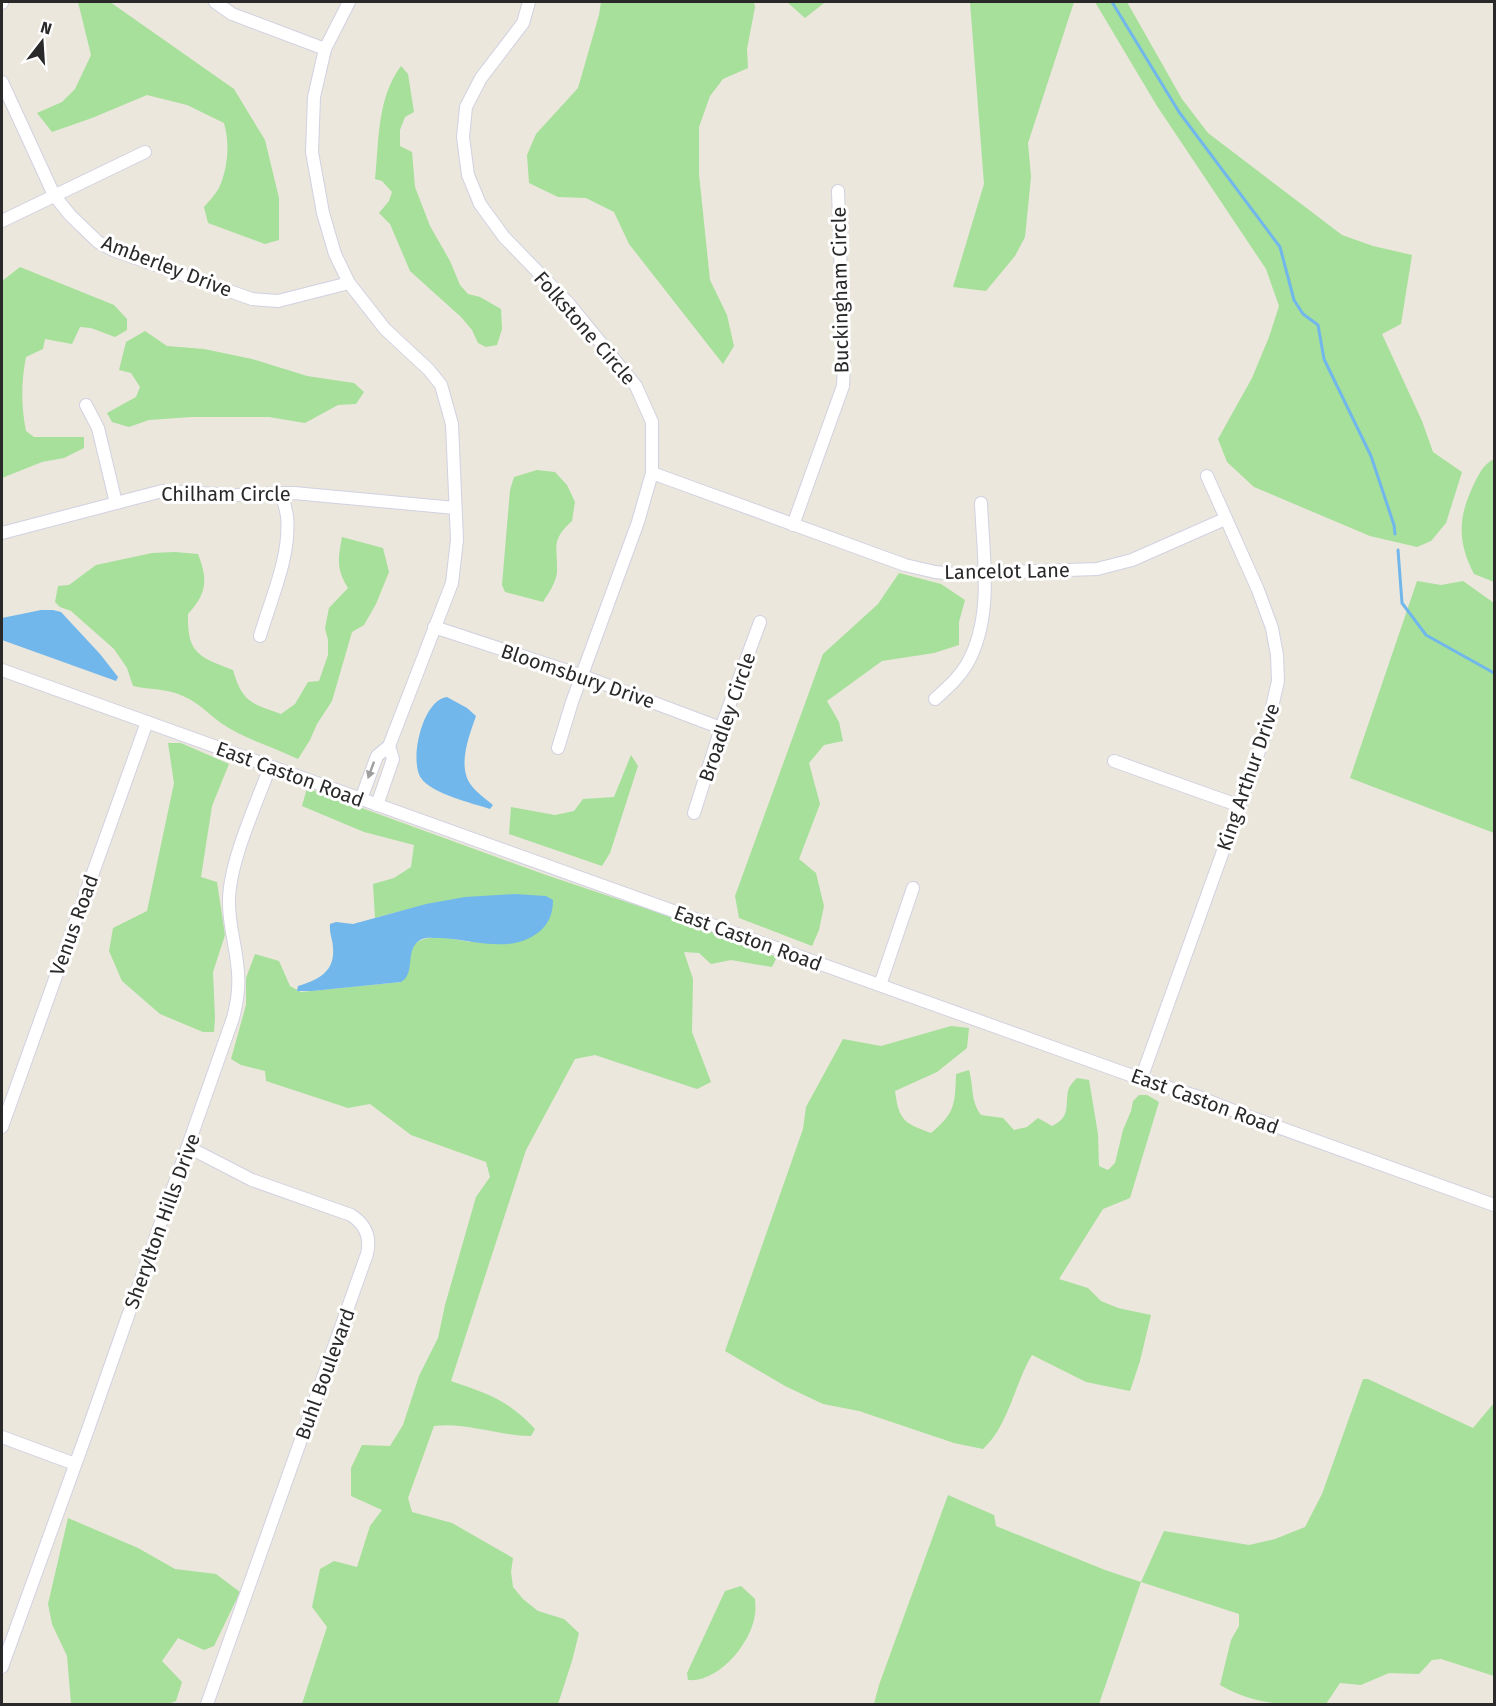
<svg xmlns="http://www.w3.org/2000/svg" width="1496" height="1706" font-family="'Fira Sans',sans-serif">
<rect width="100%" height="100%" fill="#ebe7dc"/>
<g fill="#a6e09a">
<path d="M78,2H110L234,89L265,140L279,198V240L265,244L208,223L204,207C209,201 215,195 219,188C228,168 230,143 224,123L187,105L147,95L92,118L52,132L37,113L62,102L75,89L91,55Z"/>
<polygon points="601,2 754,2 755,7 747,49 748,68 723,79 710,96 699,127 699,174 710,280 727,315 734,346 723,364 629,244 614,212 586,198 558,197 529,183 527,155 536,134 578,88 599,15"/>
<polygon points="787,2 830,2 824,3 805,18"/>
<polygon points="970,2 1074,2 1028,143 1031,177 1025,237 1015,256 986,291 953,287 984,184"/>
<polygon points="1095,2 1127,2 1182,99 1208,133 1342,235 1373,246 1412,255 1401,324 1382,334 1422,421 1433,452 1462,472 1446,523 1431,541 1417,547 1370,536 1254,487 1227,462 1218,439 1252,378 1269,337 1279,306 1266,269 1157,106"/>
<path d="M401,66L408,74L414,112L405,117L400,130V146L412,152L415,187L430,226L450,261L460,285L468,294L480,297L501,309L502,329L497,345L486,347L478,343L472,330L461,317L410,271L390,224L379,213L389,201L392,192L382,181L375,179C379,140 377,98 401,66Z"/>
<path d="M20,267L114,305L127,319V330L115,337L91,328L80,327L72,344L45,339L43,349L26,357C21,382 21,406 26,431L34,437H84V448L64,458L42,462L2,478V281Z"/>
<polygon points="145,331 167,346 204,349 252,359 307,376 354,383 364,392 356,404 338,405 305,423 269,417 191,417 149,420 129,427 112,422 107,413 136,397 140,387 131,373 119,370 126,342"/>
<path d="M1494,459V582L1474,574C1457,541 1458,517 1474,484C1480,472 1483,465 1494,459Z"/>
<path d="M537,470L555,472L567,485L575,502L572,521C550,541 558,547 557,572C556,583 548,594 543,602L505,592L502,585L510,490L514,477Z"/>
<path d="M342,537L383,548L389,572L376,604L364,625L352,632L332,701L317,724L310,740L298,759C273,747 244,739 221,723C207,713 201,704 183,696C167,688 150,690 133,686L127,668L114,649L71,611L60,607L55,602L58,586L69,585L96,565L152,553L175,552L198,554C208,580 207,593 188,614C187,653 198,657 233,670C242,702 252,704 281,714L295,704L308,682L319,681L328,655V640L325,628L329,608L348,588C336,568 338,560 342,537Z"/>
<polygon points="899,573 941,584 965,600 959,622 959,645 934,653 882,661 827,701 839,722 843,741 824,745 809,763 820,804 799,859 816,873 824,906 819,930 812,946 739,918 735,896 823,654 878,604"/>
<polygon points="1417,581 1441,585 1463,581 1494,603 1494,833 1350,778"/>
<polygon points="168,743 181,743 229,764 212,806 201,877 217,882 225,935 213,972 215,1018 214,1032 203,1032 160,1014 122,981 109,951 113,928 147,911 174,783"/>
<polygon points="631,755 638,766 610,853 602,866 509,834 511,807 555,815 574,811 583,799 614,797"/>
<path d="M307,788L546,875L689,923L777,957L772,967L731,960L711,964L699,953L684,952L693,979L692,1032L711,1082L697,1089L595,1055L575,1059L526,1150L451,1381C488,1394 507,1399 535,1429L531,1436C499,1436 466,1422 434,1426L408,1498L412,1512L452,1523L513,1558L511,1572L513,1587L523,1599L538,1611L564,1619L579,1633L572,1661L558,1704H302L327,1627L312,1607L320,1569L334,1561L357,1567L370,1526L382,1510L351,1496V1468L362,1445L390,1446L403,1425L419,1376L438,1338L445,1305L476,1197L490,1177L486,1162L411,1135L370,1104L348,1108L266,1081L265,1071L241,1065L231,1059L246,1005V978L255,954L279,961L290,986L301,992L401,982C403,977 408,971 409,965C410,962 409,958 409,955C415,929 451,939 470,942L485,897C447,898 411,908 375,918L373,884L394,878L411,867L414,845L364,832L302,806Z"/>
<path d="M951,1026L969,1028L967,1048L937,1072L895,1091C899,1121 904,1123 931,1133C955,1113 955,1105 956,1074L969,1070C974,1087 970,1100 981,1115L1003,1118L1014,1130L1027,1127L1038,1118L1052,1126C1071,1117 1065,1106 1068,1091C1069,1086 1074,1081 1077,1078L1089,1080L1098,1134L1099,1166L1108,1170L1115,1163L1123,1130L1131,1111L1133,1101L1139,1095H1147L1159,1102L1130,1198L1103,1209L1059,1279L1088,1288L1101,1301L1118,1308L1151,1315L1140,1361L1130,1391L1086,1382L1032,1355C1014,1385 1009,1425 983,1449L954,1443L859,1411L823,1404L785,1386L725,1351L803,1129L806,1107L843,1039L881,1046Z"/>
<path d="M1363,1379H1368L1473,1428L1494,1403V1676L1441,1659L1432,1660L1419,1674L1389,1673L1361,1685L1340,1683L1326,1704C1285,1705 1257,1706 1220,1685L1231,1640L1239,1626V1614L1141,1582L1099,1704H874L879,1685L948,1495L994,1515L996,1526L1105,1570L1141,1582L1164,1531L1249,1545L1275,1539L1305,1527L1322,1494Z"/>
<polygon points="68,1518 138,1548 175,1569 216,1574 240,1592 214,1646 204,1650 178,1638 162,1661 182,1682 176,1701 168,1704 71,1704 67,1656 52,1624 48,1604"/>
<path d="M741,1586L755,1599C755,1604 756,1609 755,1614C752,1642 719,1683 688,1680L687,1673L725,1591Z"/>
</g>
<g fill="#71b7eb">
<polygon points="41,610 53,610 61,612 100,654 118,677 116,681 2,640 2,618"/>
<path d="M447,697L467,708L476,716C469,736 457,766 471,785C477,793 486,799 493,805L490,809C472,803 432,794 421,778C409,761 422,700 447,697Z"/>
<path d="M515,894L546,896L553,900C553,913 549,924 539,932C509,955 473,939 440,938C434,938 427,937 422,939C403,948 417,973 401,982L312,991H297L298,986C318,980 335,972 333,948C333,940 329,933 330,924L336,922L353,924L426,904L465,897Z"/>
</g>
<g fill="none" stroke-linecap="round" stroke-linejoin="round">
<g stroke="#71b7eb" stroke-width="3">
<polyline points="1112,2 1179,112 1280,247 1294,300 1303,314 1318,325 1324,359 1371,456 1394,525 1395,534"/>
<polyline points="1398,550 1402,603 1426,635 1494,673"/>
</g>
<defs>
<g id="minor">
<polyline points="215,2 232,14 325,49"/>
<polyline points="349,2 325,49 314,97 312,152 323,213 335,254 349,283 385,329 429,370 441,385 452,424 457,540 452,583 389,746 377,756 361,799"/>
<polyline points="529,2 523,23 481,78 466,107 463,137 468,175 480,204 504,237 569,304 636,386 652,422 652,473 638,522 572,702 558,748"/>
<polyline points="2,3 2,2"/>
<polyline points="2,82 54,195 70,215 98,242 113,250 252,299 278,301 349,283"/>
<polyline points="2,221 145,152"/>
<polyline points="86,405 98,428 116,503"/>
<polyline points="652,473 905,565 935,572 954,574 1097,569 1132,560 1225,519"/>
<polyline points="793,525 843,386 844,366 838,191"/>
<polyline points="2,533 162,491 235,495 294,493 455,508"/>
<polyline points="434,627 583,676 721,728"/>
<path d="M260,636C271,598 291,556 287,516C286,509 283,501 282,493"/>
<polyline points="2,670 1141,1079 1199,1097 1239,1113 1494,1205"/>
<path d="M935,699C947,688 959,678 967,664C994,617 983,556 981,503"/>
<polyline points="1114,761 1240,806"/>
<polyline points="377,805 393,759 389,746"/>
<polyline points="694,813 721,728 760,622"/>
<polyline points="880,985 913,888"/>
<polyline points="1141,1079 1267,729 1278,681 1277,655 1272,628 1258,590 1207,476"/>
<polyline points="2,1127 147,722"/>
<path d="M188,1147L252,1180L351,1215C365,1224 371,1237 367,1254L207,1704"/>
<polyline points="2,1437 75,1464"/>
<path d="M2,1667L86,1435L233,1018C238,1000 240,982 237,963C235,942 228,921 229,899C230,861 256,804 270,767"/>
</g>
</defs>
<use href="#minor" stroke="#d1d1e2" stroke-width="14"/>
<use href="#minor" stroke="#fff" stroke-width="12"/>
</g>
<defs><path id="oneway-solid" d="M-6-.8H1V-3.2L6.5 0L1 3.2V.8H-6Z" transform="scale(1.5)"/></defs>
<use fill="#9f9f9f" href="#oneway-solid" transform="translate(371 770) rotate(110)"/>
<g text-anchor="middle" stroke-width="6" stroke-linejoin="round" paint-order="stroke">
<g font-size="20" fill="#292929" stroke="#fff">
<text transform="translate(167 266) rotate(21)" y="7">Amberley Drive</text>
<text transform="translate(840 290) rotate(-91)" y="7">Buckingham Circle</text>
<text transform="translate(585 328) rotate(49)" y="7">Folkstone Circle</text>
<text x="226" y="501">Chilham Circle</text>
<text transform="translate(1007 571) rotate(-1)" y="7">Lancelot Lane</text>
<text transform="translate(578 676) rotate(19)" y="7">Bloomsbury Drive</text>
<text transform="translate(727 717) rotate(-71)" y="7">Broadley Circle</text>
<text transform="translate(290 774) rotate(20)" y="7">East Caston Road</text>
<text transform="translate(1248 777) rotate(-71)" y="7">King Arthur Drive</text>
<text transform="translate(74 925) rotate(-70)" y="7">Venus Road</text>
<text transform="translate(748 938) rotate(20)" y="7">East Caston Road</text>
<text transform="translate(1205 1101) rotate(20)" y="7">East Caston Road</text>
<text transform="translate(162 1221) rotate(-70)" y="7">Sherylton Hills Drive</text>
<text transform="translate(325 1374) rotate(-70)" y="7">Buhl Boulevard</text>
</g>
</g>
<rect width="1496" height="1706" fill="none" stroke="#292929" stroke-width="6"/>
<g transform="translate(42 42) rotate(17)" stroke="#ffffff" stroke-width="4.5" paint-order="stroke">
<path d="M0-4.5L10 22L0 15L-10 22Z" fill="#292929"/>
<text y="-9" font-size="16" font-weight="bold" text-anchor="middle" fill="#292929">N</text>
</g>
</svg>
